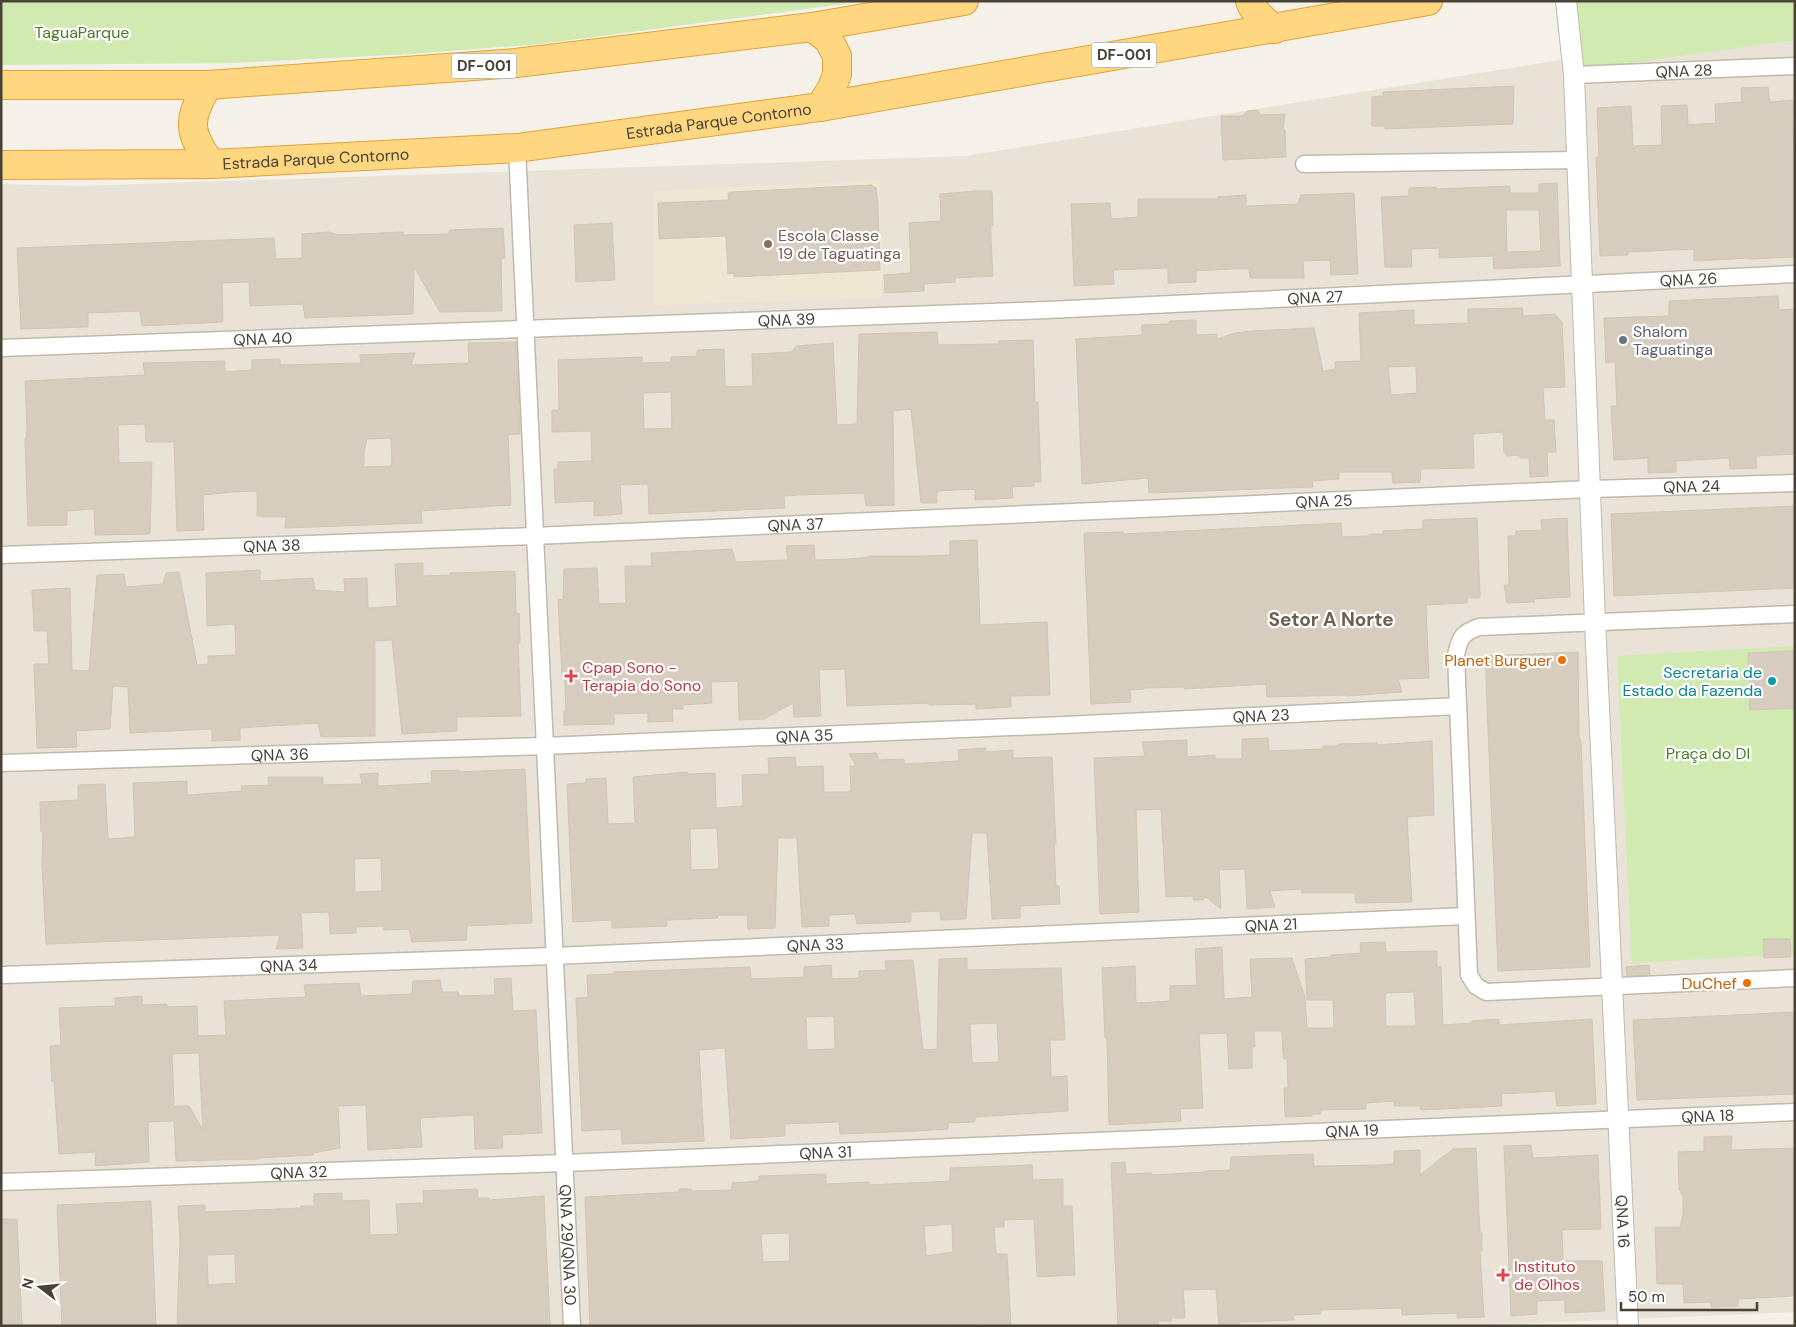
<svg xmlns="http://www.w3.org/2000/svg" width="1796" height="1327" font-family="'DM Sans',sans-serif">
<rect width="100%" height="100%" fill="#f5f1e9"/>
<polygon fill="#e9e3d7" points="1795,22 1795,1312 1467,1326 1,1326 1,184 83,186 965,156"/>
<polygon fill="#eee7d3" points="879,180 882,298 655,305 654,191"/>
<g fill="#d1eab1">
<polygon points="1,1 866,1 540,44 411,54 236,63 1,65"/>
<polygon points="1577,1 1795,1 1795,40 1581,70 1573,2"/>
<polygon points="1795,646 1795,954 1632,963 1617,656"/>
</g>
<g fill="#d7cdbe" stroke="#d2c5b1" fill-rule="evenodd">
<polygon points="1514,86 1513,124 1385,129 1385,126 1372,126 1372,97 1383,96 1383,92"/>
<polygon points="1768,87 1770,102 1795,100 1795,116 1792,116 1795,161 1795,257 1749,259 1749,258 1694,261 1694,249 1628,252 1628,255 1600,256 1596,157 1599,157 1597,108 1631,106 1633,146 1662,145 1661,106 1687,105 1688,125 1716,123 1715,104 1742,102 1741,88"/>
<polygon points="1257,110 1261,115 1285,114 1283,129 1285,130 1286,157 1223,160 1221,116 1242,116 1248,111"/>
<path d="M1557,183L1560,266L1494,269L1493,256L1439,258V248L1411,249L1412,267H1385L1381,197L1409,196V188L1436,187V189L1510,186V193H1539V184ZM1506,210H1539L1541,251L1507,252Z"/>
<polygon points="872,185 873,187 876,187 878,205 880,270 734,277 734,273 728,274 726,236 659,239 658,203 729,200 728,193 731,193 731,192"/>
<polygon points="976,191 992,191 993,225 991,225 991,240 993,276 955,278 955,282 924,284 924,291 885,293 884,275 911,273 909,223 941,221 940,194"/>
<polygon points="1354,193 1358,274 1331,275 1330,260 1303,261 1304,278 1250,278 1249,269 1231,269 1196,271 1196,282 1168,283 1168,268 1113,270 1114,284 1074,286 1071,204 1110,203 1111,219 1138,217 1138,199 1219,199 1218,197 1246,195 1246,206 1298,204 1301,195"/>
<polygon points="612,223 615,280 576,282 574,225"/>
<polygon points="503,228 505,258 501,259 502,311 440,312 414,267 413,314 305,318 303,304 250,306 249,282 222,283 223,322 142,326 140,311 88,313 88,327 21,329 17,248 274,238 276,259 302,258 302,234 329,232 338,235 403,232 403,235 449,234 449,230"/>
<polygon points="1778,296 1779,310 1795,309 1795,454 1756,456 1757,468 1730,469 1729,458 1676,461 1676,472 1648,473 1648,458 1614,460 1611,406 1617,406 1615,362 1606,363 1604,318 1669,316 1669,301"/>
<path d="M1522,308L1523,316L1555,314L1562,322L1565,387L1543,388L1545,420H1554L1556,452H1547L1548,476L1530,477L1529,458H1520V455L1507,456L1506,453H1504L1503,432L1473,434L1474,468L1421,469L1420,482L1393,483L1392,472H1339V479L1312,481L1313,487L1285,488L1149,493L1148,478L1082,484L1076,339L1142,335V325L1169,324V321L1196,320V335L1217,334V339L1235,333L1251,331L1314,328L1323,371L1335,369V362L1361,361L1359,313L1414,310V325L1468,323V309ZM1416,366L1417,393L1391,395L1388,367Z"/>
<path d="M937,332L938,345L999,344L998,341L1033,340L1035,402H1038L1041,482H1034V486L1012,487L1013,498L975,500V489L937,491V503H921L911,409L893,411L894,505L866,506L864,493L799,495L784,496L785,508L649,514L648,484L620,485L622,514L594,516V501L555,503L554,469H558V462L592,461L591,431L552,432V410H559L558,360L642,357V363L671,362V357L697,356V350L724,349L725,387L753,386L752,354L792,352L796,346L833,343L837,425L857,424L859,334ZM671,392L672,428L644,429L643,393Z"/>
<path d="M516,342L520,434L508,435L511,505L421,511L422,523L285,528L286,517H263V516H257V491L232,492L203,495L204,530L177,531L174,442H146L145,424L118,425L119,463L152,462L150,534L95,535L94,509L67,511V525L28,526L25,439H26L27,427L25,381L145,375L143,363L225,361V372L252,370V360L280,359V365L361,363L360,355L415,353L411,365L469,363L468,343ZM391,438L392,466L364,467V451L367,439Z"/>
<polygon points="1795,506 1795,588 1614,596 1611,514"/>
<polygon points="1477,518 1480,596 1479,598 1467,598 1467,603 1426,605 1429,678 1398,679 1402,692 1347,696 1347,695 1267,697 1266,684 1184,689 1184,687 1144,688 1144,689 1130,690 1131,702 1091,704 1084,533 1123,532 1123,534 1341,523 1342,537 1369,536 1369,534 1383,534 1383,531 1423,529 1423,520"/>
<polygon points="1567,518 1570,597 1533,599 1535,602 1507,603 1504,585 1509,585 1508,536 1516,536 1516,531 1542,530 1541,520"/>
<polygon points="977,540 980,625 1047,622 1050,695 1011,696 1011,707 976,709 976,704 929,705 929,703 847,706 845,669 819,670 821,716 794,717 793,703 764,719 739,720 738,681 711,682 712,703 683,705 683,709 672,709 673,721 648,722 648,713 614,714 614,724 564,725 564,711 566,711 565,686 564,676 562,676 558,599 563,600 564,569 597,568 599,604 626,603 625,566 652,566 651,553 732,549 736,562 788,560 786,546 814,545 815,560 850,559 869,557 869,556 923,556 950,555 950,541"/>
<polygon points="423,563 423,576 450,575 450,573 515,571 516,613 519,613 520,643 518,643 521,716 457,717 457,731 402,734 392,640 375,641 375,736 321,737 318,723 240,728 240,740 212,741 212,729 130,733 128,687 113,686 110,729 76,731 77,747 37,748 34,664 49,664 47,631 34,631 32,590 70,588 72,670 89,671 97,575 124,574 126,587 163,584 166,573 179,572 197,665 208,664 208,656 236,655 235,624 207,626 206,573 260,570 260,581 313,578 315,590 345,592 344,579 367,578 368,608 397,606 395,564"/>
<polygon points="1795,651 1795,708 1750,710 1748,653"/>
<polygon points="1578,652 1579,737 1581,742 1590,967 1498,971 1485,656"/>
<polygon points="1268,738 1269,751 1323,749 1323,746 1336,746 1339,744 1377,743 1377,745 1432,741 1434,815 1407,817 1412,902 1356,903 1355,893 1302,893 1302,889 1270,891 1275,907 1247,909 1245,869 1219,870 1221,909 1206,897 1203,900 1193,900 1193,896 1166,897 1161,809 1136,810 1139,912 1100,914 1094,758 1145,756 1142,742 1187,740 1187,757 1215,755 1215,759 1242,759 1242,739"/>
<path d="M986,748L985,752L1013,750V758L1052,757L1056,844H1054L1056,886H1059L1060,904L1020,906V918L992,919L987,833H972L966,919L941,920L940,911L911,912V922L857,924L855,914L829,915V926L802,927L797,838H778L775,928L748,929L747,915H718V918L667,920V926L612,928V920L573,922L567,784L586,783V779L606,778L608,824L635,823L633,777L687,772L688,774L715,773L716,808L743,806L742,775L769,774L768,758L795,757L796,767L823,766L824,792H851L850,766H856L849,754L877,753L878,760L904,759V764L959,761L958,750ZM717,828L719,869L691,870L690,829Z"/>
<path d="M525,769L532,923L467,926L466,940L412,942L409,929L384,930V926L356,927V933L330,934L329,912L301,913L303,948L276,949L280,935L46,944L42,864L43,832H41L40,802L78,800V785L105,784L108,839L135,837L133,783L187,781V795L242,791L241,786L269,785L268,777H323V785L362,784L360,774L378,773V786L432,783L431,771L459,770V772ZM381,858L382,891L355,892L354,859Z"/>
<polygon points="1763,939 1790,939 1791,957 1764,958"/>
<path d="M1385,942L1386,952L1437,951V967H1441L1443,1025L1472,1023V1021L1499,1019V1025L1592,1019L1596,1104L1557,1106L1555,1091L1501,1094L1502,1106L1421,1110L1420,1106H1394V1101L1366,1103V1109L1320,1110V1114H1312V1116L1285,1117L1284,1088H1288L1287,1059H1284L1283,1054L1282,1031H1254L1255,1047H1252V1068L1229,1069L1227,1033L1199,1034L1203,1108L1180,1109L1181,1121L1109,1125L1107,1038H1105L1102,968L1135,966L1136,1003L1170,1001V986L1197,985L1195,949L1222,947L1224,999L1252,997L1250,959L1292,958L1305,997L1307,1028H1334L1333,1000H1307L1305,959L1331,957V955L1361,953L1360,943ZM1414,992L1416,1026H1386L1385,993Z"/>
<path d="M967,958V970L1061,968L1065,1040H1050L1051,1077L1067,1076L1068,1111L975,1117V1122L948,1123V1129L916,1131L840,1134L839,1122L785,1124V1136L731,1139L725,1048L699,1050L704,1141L622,1144L621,1129L582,1131L576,998L588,997L587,975L614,974V972L750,967L751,979L804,977V967L831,965L832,979L859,978V971L886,970L885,961L913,960L923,1050L937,1049L939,959ZM834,1016L835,1049L807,1050L806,1017ZM997,1023L999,1062L972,1063L970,1024Z"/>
<polygon points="1649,965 1650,975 1627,976 1626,967"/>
<path d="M511,978L513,1011L536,1010L542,1133L502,1135L503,1148L475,1149L474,1115L420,1118L422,1147L368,1150L366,1105L338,1106L340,1148L313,1153V1155L259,1158V1159L176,1161L174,1121L148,1122L149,1162L95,1166L96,1152L59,1154L54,1081L52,1082L50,1046L61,1045L59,1008L115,1006V998L142,996V1005L167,1004V1007L197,1006L198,1036L226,1035L224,1001L306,997L304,985L359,983L361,996L412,994L413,981L440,980L442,992H458L459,996L495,995L494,979ZM199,1053L200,1075L203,1130L189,1106H174L172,1054Z"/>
<polygon points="1795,1012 1795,1094 1637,1100 1633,1020"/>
<polygon points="1732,1136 1731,1150 1795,1148 1795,1291 1793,1291 1793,1296 1738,1299 1738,1306 1711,1307 1711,1302 1684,1303 1683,1284 1657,1284 1655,1227 1680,1227 1683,1214 1683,1194 1681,1194 1681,1190 1679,1190 1678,1152 1704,1151 1704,1137"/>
<polygon points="1531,1145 1533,1158 1598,1155 1601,1229 1562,1230 1563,1261 1602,1261 1605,1311 1565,1313 1565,1300 1537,1301 1537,1314 1511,1316 1504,1146"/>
<polygon points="1476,1148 1480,1233 1482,1233 1482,1251 1480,1251 1484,1317 1457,1318 1457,1313 1402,1315 1402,1308 1320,1310 1320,1314 1293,1315 1294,1320 1239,1322 1239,1326 1219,1326 1216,1289 1183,1290 1185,1318 1171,1318 1171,1321 1158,1321 1158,1326 1118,1326 1111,1163 1125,1162 1126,1174 1151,1173 1152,1175 1205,1172 1205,1171 1230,1170 1231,1157 1259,1156 1313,1154 1314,1166 1381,1165 1394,1164 1394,1151 1420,1150 1420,1175 1453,1149"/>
<path d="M1032,1165L1033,1180L1063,1179V1206H1072L1075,1275L1037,1277L1034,1219L1004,1220V1227H994L996,1254H1007L1011,1326H984V1324L590,1326L585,1197L679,1192V1189H691L693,1191L732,1190V1183L759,1181V1176L826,1174V1184L869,1182V1185L950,1181V1168ZM952,1224L953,1252L926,1256L924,1226ZM789,1233L790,1261L763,1262L761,1234Z"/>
<path d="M477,1189L478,1198H489V1200L544,1196L550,1326H177L180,1240L178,1206L205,1205V1212L301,1208V1206H314V1194L342,1193V1201L369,1200L370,1235L398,1234L396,1204L424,1203L423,1191ZM235,1254L236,1283L208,1285L207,1255Z"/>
<polygon points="151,1201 156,1326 62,1326 57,1205"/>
<polygon points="1,1219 17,1219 22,1326 1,1326"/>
</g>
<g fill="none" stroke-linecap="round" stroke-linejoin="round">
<defs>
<g id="minor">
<path id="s1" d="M1574,75L1795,66"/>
<path id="s2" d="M517,148L572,1326"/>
<polyline points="1304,164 1577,160"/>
<path id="s3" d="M1,348L1047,310L1795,274"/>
<path id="s4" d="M1,555L534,536L1590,489L1795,483"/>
<path d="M1795,614L1479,627C1462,633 1460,637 1456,655L1469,975L1476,986L1486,992L1795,978"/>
<path id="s5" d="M1,763L544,746L1064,725L1458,706"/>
<path id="s6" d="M1,975L553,956L1466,916"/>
<path id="s7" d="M1,1182L564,1163L1795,1112"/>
</g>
<g id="tertiary">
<path id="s8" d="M1566,1L1574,75L1595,622L1628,1326"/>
</g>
<g id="trunk">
<path d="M1250,1C1254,13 1265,22 1275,29"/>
<polyline points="812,27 829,40 837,56 837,74 832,88 820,107"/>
<polyline points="1,85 208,85 516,63 812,27 964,1"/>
<path d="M208,85C187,120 188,132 211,164"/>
<path id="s9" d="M1,165L211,164L517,148L820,107L1428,1"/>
</g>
</defs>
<use href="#minor" stroke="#c1b9ab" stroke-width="19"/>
<use href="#tertiary" stroke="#c1b9ab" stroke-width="22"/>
<use href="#trunk" stroke="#e2a236" stroke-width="30"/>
<use href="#minor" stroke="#fff" stroke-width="16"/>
<use href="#tertiary" stroke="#fff" stroke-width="20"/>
<use href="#trunk" stroke="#ffd781" stroke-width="28"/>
</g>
<circle fill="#8d6e63" stroke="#fff" stroke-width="2" cx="768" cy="244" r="5"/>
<circle fill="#6b7280" stroke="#fff" stroke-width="2" cx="1623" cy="340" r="5"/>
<g fill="#e8710a" stroke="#fff" stroke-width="2">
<circle cx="1562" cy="660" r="5"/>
<circle cx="1747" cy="983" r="5"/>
</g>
<g fill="#e0444e" stroke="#fff" stroke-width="2">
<path d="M568.5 668.5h5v5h5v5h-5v5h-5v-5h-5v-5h5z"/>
<path d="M1500.5 1267.5h5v5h5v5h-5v5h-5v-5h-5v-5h5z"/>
</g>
<circle fill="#0f9aa8" stroke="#fff" stroke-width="2" cx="1772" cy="681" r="5"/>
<g text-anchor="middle" stroke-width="4.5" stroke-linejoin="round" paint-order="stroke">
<g fill="#fff" stroke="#807b73" stroke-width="1">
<rect x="1091.5" y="42.5" width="65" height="25" rx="4"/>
<rect x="451.5" y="53.5" width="65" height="25" rx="4"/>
</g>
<g font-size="15" font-weight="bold" fill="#494237">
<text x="1124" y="60">DF-001</text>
<text x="484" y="71">DF-001</text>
</g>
<g font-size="16" fill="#487e28" stroke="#fff">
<text x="82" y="38">TaguaParque</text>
<text x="1708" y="759">Praça do DI</text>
</g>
<g font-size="16" fill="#494237" stroke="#fff">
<text dy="6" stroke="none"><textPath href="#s1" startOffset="110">QNA 28</textPath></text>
<text dy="6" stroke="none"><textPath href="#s9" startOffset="720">Estrada Parque Contorno</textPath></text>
<text dy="6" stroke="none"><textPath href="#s9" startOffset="315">Estrada Parque Contorno</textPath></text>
<text dy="6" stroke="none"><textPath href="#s3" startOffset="1689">QNA 26</textPath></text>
<text dy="6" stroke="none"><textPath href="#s3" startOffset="1315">QNA 27</textPath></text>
<text dy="6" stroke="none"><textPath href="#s3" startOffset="786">QNA 39</textPath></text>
<text dy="6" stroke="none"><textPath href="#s3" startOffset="262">QNA 40</textPath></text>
<text dy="6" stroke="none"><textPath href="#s4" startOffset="1692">QNA 24</textPath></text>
<text dy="6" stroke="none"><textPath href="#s4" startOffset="1324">QNA 25</textPath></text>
<text dy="6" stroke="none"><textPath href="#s4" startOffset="795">QNA 37</textPath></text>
<text dy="6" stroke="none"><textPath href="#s4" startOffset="271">QNA 38</textPath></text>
<text dy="6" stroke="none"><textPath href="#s5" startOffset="1261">QNA 23</textPath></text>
<text dy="6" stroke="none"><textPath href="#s5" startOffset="804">QNA 35</textPath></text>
<text dy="6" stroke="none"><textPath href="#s5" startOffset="279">QNA 36</textPath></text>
<text dy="6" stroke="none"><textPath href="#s6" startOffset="1271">QNA 21</textPath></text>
<text dy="6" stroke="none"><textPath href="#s6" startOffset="815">QNA 33</textPath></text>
<text dy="6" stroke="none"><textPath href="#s6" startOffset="288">QNA 34</textPath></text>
<text dy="6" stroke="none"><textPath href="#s7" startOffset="1708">QNA 18</textPath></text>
<text dy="6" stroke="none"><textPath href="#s7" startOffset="1352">QNA 19</textPath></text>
<text dy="6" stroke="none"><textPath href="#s7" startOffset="825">QNA 31</textPath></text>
<text dy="6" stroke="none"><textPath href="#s7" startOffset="298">QNA 32</textPath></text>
<text dy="6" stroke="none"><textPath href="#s8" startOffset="1222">QNA 16</textPath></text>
<text dy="6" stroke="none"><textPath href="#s2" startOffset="1098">QNA 29/QNA 30</textPath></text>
</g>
<g font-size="16" fill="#785e54" stroke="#fff" text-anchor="start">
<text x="778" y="241">Escola Classe<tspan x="778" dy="18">19 de Taguatinga</tspan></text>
</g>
<g font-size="16" fill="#5b616d" stroke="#fff" text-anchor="start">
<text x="1633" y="337">Shalom<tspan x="1633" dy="18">Taguatinga</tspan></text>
</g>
<g font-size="16" fill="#c56008" stroke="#fff" text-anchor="end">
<text x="1552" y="666">Planet Burguer</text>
<text x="1737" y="989">DuChef</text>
</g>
<g font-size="16" fill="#be3a42" stroke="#fff" text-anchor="start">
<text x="582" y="673">Cpap Sono -<tspan x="582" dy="18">Terapia do Sono</tspan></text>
<text x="1514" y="1272">Instituto<tspan x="1514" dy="18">de Olhos</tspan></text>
</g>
<g font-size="16" fill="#0d838f" stroke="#fff" text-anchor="end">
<text x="1762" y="678">Secretaria de<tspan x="1762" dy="18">Estado da Fazenda</tspan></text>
</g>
<g font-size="19" font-weight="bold" fill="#6c604e" stroke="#fff">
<text x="1331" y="626">Setor A Norte</text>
</g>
</g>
<rect width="1796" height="1327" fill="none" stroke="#494237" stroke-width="5"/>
<g transform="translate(40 1287) rotate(286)" stroke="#ffffff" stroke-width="4" paint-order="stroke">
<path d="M0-4L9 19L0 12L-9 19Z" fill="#494237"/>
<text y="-8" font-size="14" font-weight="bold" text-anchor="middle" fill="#494237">N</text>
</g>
<path d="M1621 1302v8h136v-8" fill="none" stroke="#494237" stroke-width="2.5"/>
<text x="1628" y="1302" font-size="15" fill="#494237" stroke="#ffffff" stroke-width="4" paint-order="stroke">50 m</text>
</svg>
